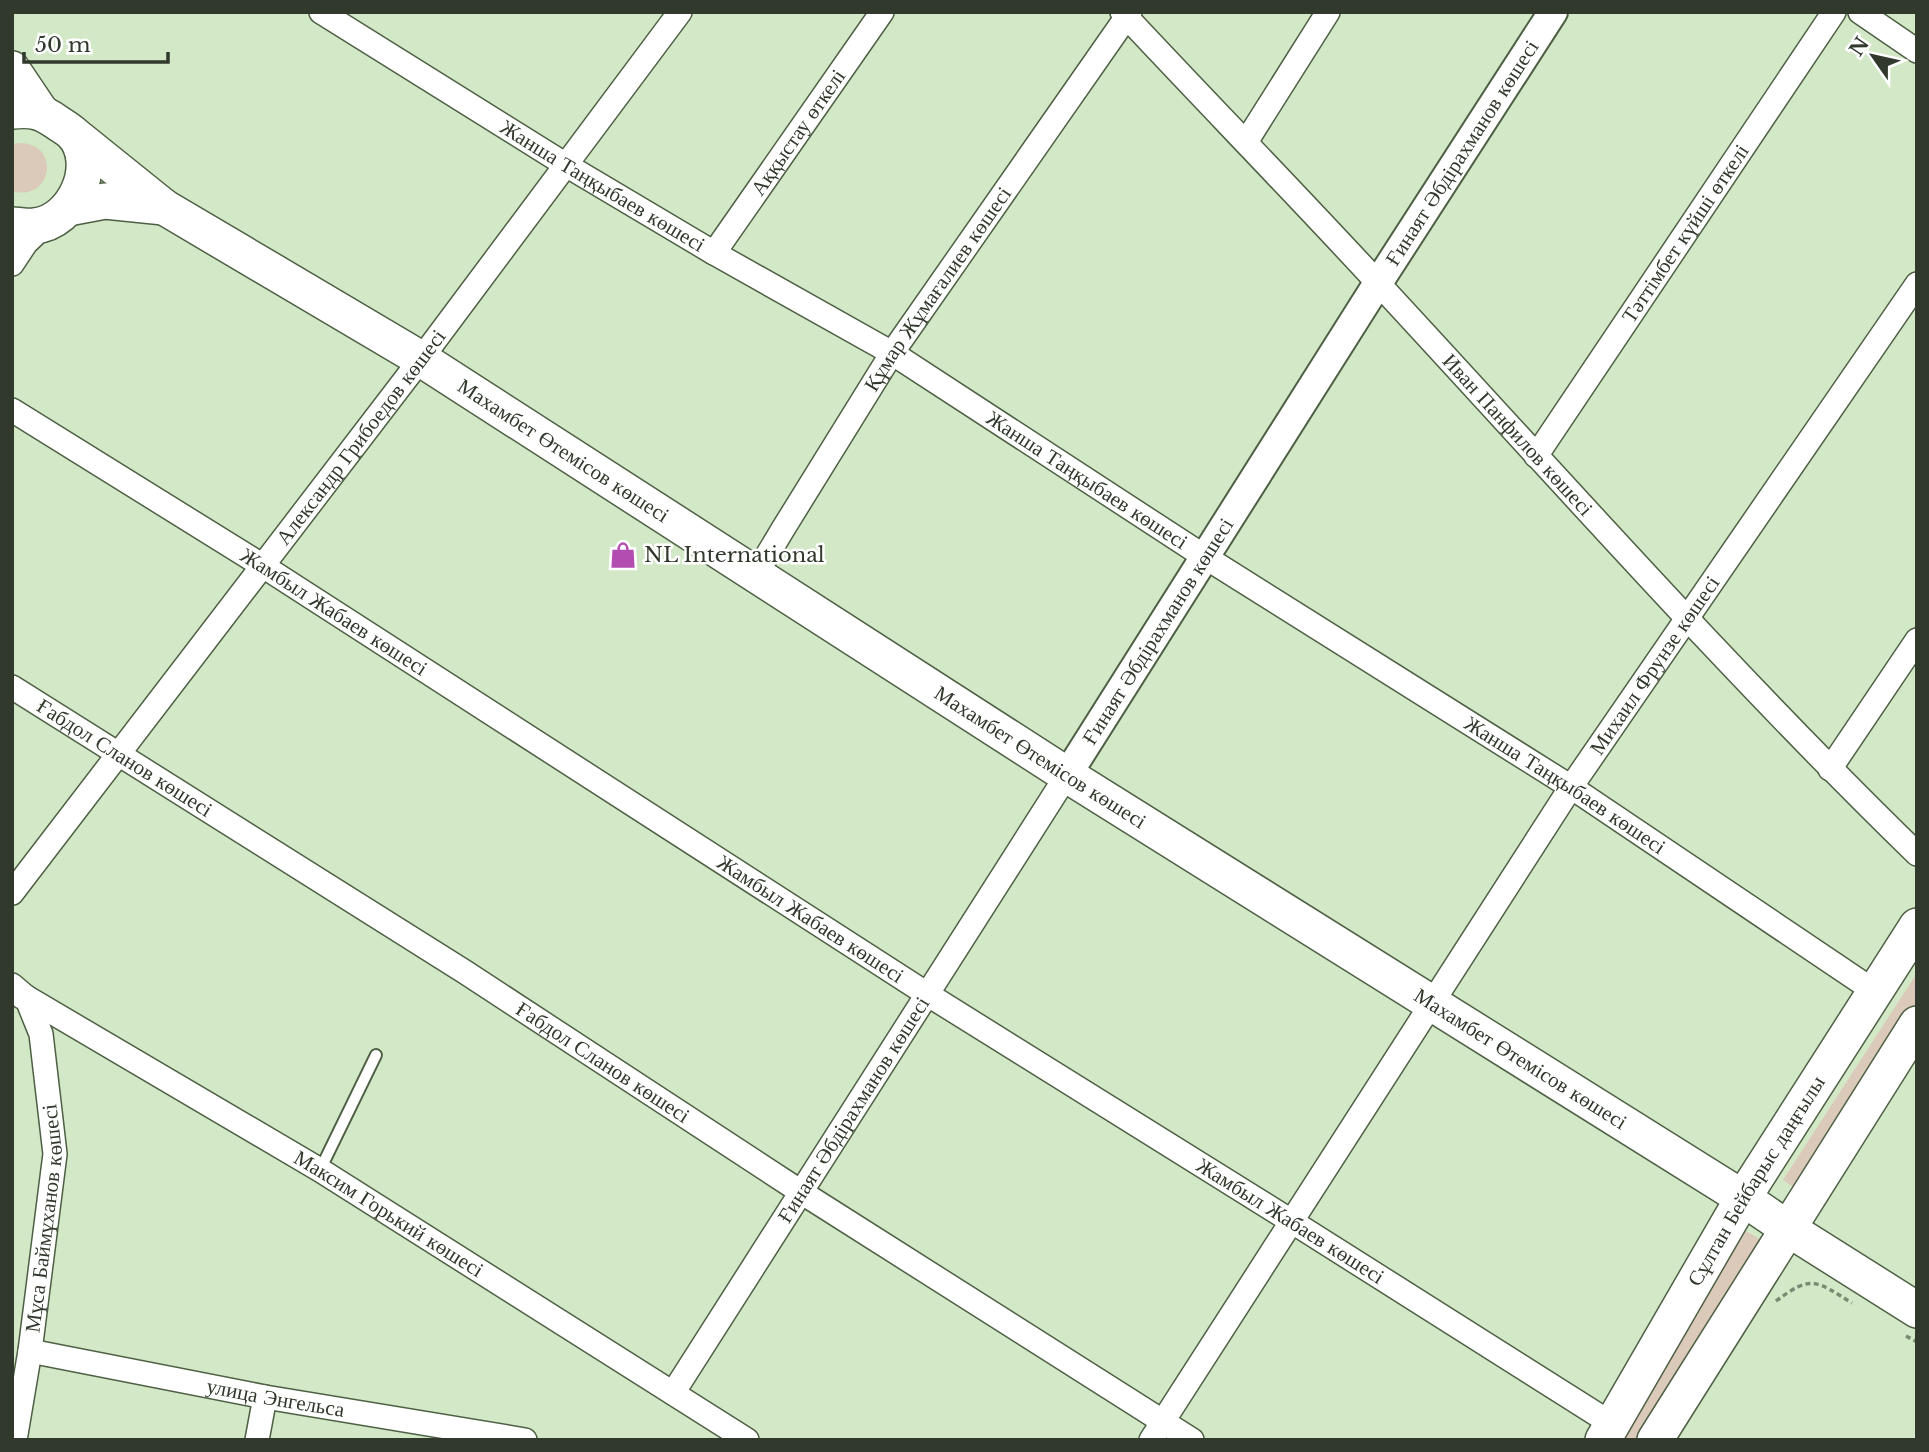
<svg xmlns="http://www.w3.org/2000/svg" width="1929" height="1452" font-family="'Libre Baskerville',serif">
<rect width="100%" height="100%" fill="#d3e8c6"/>
<g fill="#dbcaba">
<path d="M19,143C62,143 52,203 12,191V144Z"/>
<polygon points="1917,973 1917,1008 1799,1191 1783,1180"/>
<polygon points="1746,1231 1763,1241 1642,1440 1619,1440"/>
</g>
<g fill="none" stroke-linecap="round" stroke-linejoin="round">
<defs>
<polyline id="service" points="320,1170 376,1055"/>
<g id="minor">
<path id="s1" d="M321,12L566,165L714,253L892,353L1205,557L1571,787L1874,991"/>
<path id="s2" d="M1122,12C1207,103 1294,192 1378,283C1556,475 1729,671 1917,854"/>
<polyline points="1860,12 1917,51"/>
<polyline points="1246,142 1328,12"/>
<path id="s3" d="M714,253L882,12"/>
<polyline points="12,264 26,243 48,222"/>
<path id="s4" d="M12,410L263,566L927,994L1291,1221L1612,1424"/>
<path id="s5" d="M1536,456L1834,12"/>
<path id="s6" d="M756,574L783,529L892,353L1130,12"/>
<path id="s7" d="M12,687L465,972L801,1192L1192,1440"/>
<polyline points="1830,769 1917,640"/>
<path id="s8" d="M12,893L421,359L680,12"/>
<path id="s9" d="M12,985L26,997L320,1170L747,1440"/>
<path id="s10" d="M30,1351L265,1397L525,1440"/>
<path id="s11" d="M673,1393L1067,775"/>
<path id="s12" d="M15,1440L30,1351L55,1154L41,1034L26,997H22"/>
<polyline points="257,1440 265,1397"/>
<path id="s13" d="M1151,1440L1571,787L1917,284"/>
</g>
<g id="tertiary">
<path id="s14" d="M1067,775L1378,283L1553,12"/>
</g>
<g id="primary">
<polyline points="12,69 41,112"/>
<path d="M12,111C33,109 41,111 58,123C62,126 68,129 72,133C101,163 74,223 34,226C27,227 19,225 12,225"/>
<path id="s15" d="M72,133L164,207L421,359L1067,775L1743,1198L1787,1228L1917,1310"/>
<polyline points="68,208 105,201 164,207"/>
<path id="s16" d="M1603,1440L1743,1198L1917,926"/>
<polyline points="1655,1440 1917,1024"/>
</g>
</defs>
<use href="#service" stroke="#4e6044" stroke-width="14"/>
<use href="#minor" stroke="#4e6044" stroke-width="26"/>
<use href="#tertiary" stroke="#4e6044" stroke-width="32"/>
<use href="#primary" stroke="#4e6044" stroke-width="38"/>
<g stroke="#7b8a73" stroke-width="3.5" stroke-dasharray="5 3.5" stroke-linecap="butt">
<path d="M1776,1301C1812,1274 1816,1281 1852,1303"/>
<polyline points="1906,1336 1917,1342"/>
</g>
<use href="#service" stroke="#fff" stroke-width="10"/>
<use href="#minor" stroke="#fff" stroke-width="23"/>
<use href="#tertiary" stroke="#fff" stroke-width="28"/>
<use href="#primary" stroke="#fff" stroke-width="35"/>
</g>
<defs>
<symbol id="shop-bare" viewBox="-9 -9 18 18"><path d="M-5-2.5h2.3a2.7 3.5 0 0 1 5.4 0H5L5.5 6h-11ZM-1.5-2.5h3a1.5 2.3 0 0 0-3 0Z" fill="#b44db1" stroke="#fff" stroke-width="2.5" paint-order="stroke"/></symbol>
</defs>
<g fill-rule="evenodd">
<use href="#shop-bare" x="604" y="536" width="38" height="38"/>
</g>
<g text-anchor="middle" stroke-width="5" stroke-linejoin="round" paint-order="stroke">
<g font-size="21" fill="#30392c" stroke="#fff">
<text dy="7" stroke="none"><textPath href="#s3" startOffset="147">Аққыстау өткелі</textPath></text>
<text dy="7" stroke="none"><textPath href="#s14" startOffset="737">Ғинаят Әбдірахманов көшесі</textPath></text>
<text dy="7" stroke="none"><textPath href="#s1" startOffset="331">Жанша Таңқыбаев көшесі</textPath></text>
<text dy="7" stroke="none"><textPath href="#s5" startOffset="268">Тәттімбет күйші өткелі</textPath></text>
<text dy="7" stroke="none"><textPath href="#s6" startOffset="338">Құмар Жұмағалиев көшесі</textPath></text>
<text dy="7" stroke="none"><textPath href="#s2" startOffset="579">Иван Панфилов көшесі</textPath></text>
<text dy="7" stroke="none"><textPath href="#s8" startOffset="574">Александр Грибоедов көшесі</textPath></text>
<text dy="7" stroke="none"><textPath href="#s15" startOffset="586">Махамбет Өтемісов көшесі</textPath></text>
<text dy="7" stroke="none"><textPath href="#s1" startOffset="898">Жанша Таңқыбаев көшесі</textPath></text>
<text dy="7" stroke="none"><textPath href="#s4" startOffset="380">Жамбыл Жабаев көшесі</textPath></text>
<text dy="7" stroke="none"><textPath href="#s14" startOffset="170">Ғинаят Әбдірахманов көшесі</textPath></text>
<text dy="7" stroke="none"><textPath href="#s13" startOffset="924">Михаил Фрунзе көшесі</textPath></text>
<text dy="7" stroke="none"><textPath href="#s15" startOffset="1153">Махамбет Өтемісов көшесі</textPath></text>
<text dy="7" stroke="none"><textPath href="#s7" startOffset="133">Ғабдол Сланов көшесі</textPath></text>
<text dy="7" stroke="none"><textPath href="#s1" startOffset="1465">Жанша Таңқыбаев көшесі</textPath></text>
<text dy="7" stroke="none"><textPath href="#s4" startOffset="947">Жамбыл Жабаев көшесі</textPath></text>
<text dy="7" stroke="none"><textPath href="#s15" startOffset="1720">Махамбет Өтемісов көшесі</textPath></text>
<text dy="7" stroke="none"><textPath href="#s7" startOffset="700">Ғабдол Сланов көшесі</textPath></text>
<text dy="7" stroke="none"><textPath href="#s11" startOffset="336">Ғинаят Әбдірахманов көшесі</textPath></text>
<text dy="7" stroke="none"><textPath href="#s16" startOffset="301">Сұлтан Бейбарыс даңғылы</textPath></text>
<text dy="7" stroke="none"><textPath href="#s9" startOffset="441">Максим Горький көшесі</textPath></text>
<text dy="7" stroke="none"><textPath href="#s12" startOffset="224">Мұса Баймұханов көшесі</textPath></text>
<text dy="7" stroke="none"><textPath href="#s4" startOffset="1514">Жамбыл Жабаев көшесі</textPath></text>
<text dy="7" stroke="none"><textPath href="#s10" startOffset="250">улица Энгельса</textPath></text>
</g>
<g font-size="21" fill="#30392c" stroke="#fff" text-anchor="start">
<text x="644" y="562">NL International</text>
</g>
</g>
<rect width="1929" height="1452" fill="none" stroke="#30392c" stroke-width="28"/>
<g transform="translate(1873 56) rotate(304)" stroke="#ffffff" stroke-width="5" paint-order="stroke">
<path d="M0-5L12 26L0 18L-12 26Z" fill="#30392c"/>
<text y="-10" font-size="19" font-weight="bold" text-anchor="middle" fill="#30392c">N</text>
</g>
<path d="M24 52v10h144v-10" fill="none" stroke="#30392c" stroke-width="3.5"/>
<text x="35" y="52" font-size="21" fill="#30392c" stroke="#ffffff" stroke-width="5" paint-order="stroke">50 m</text>
</svg>
